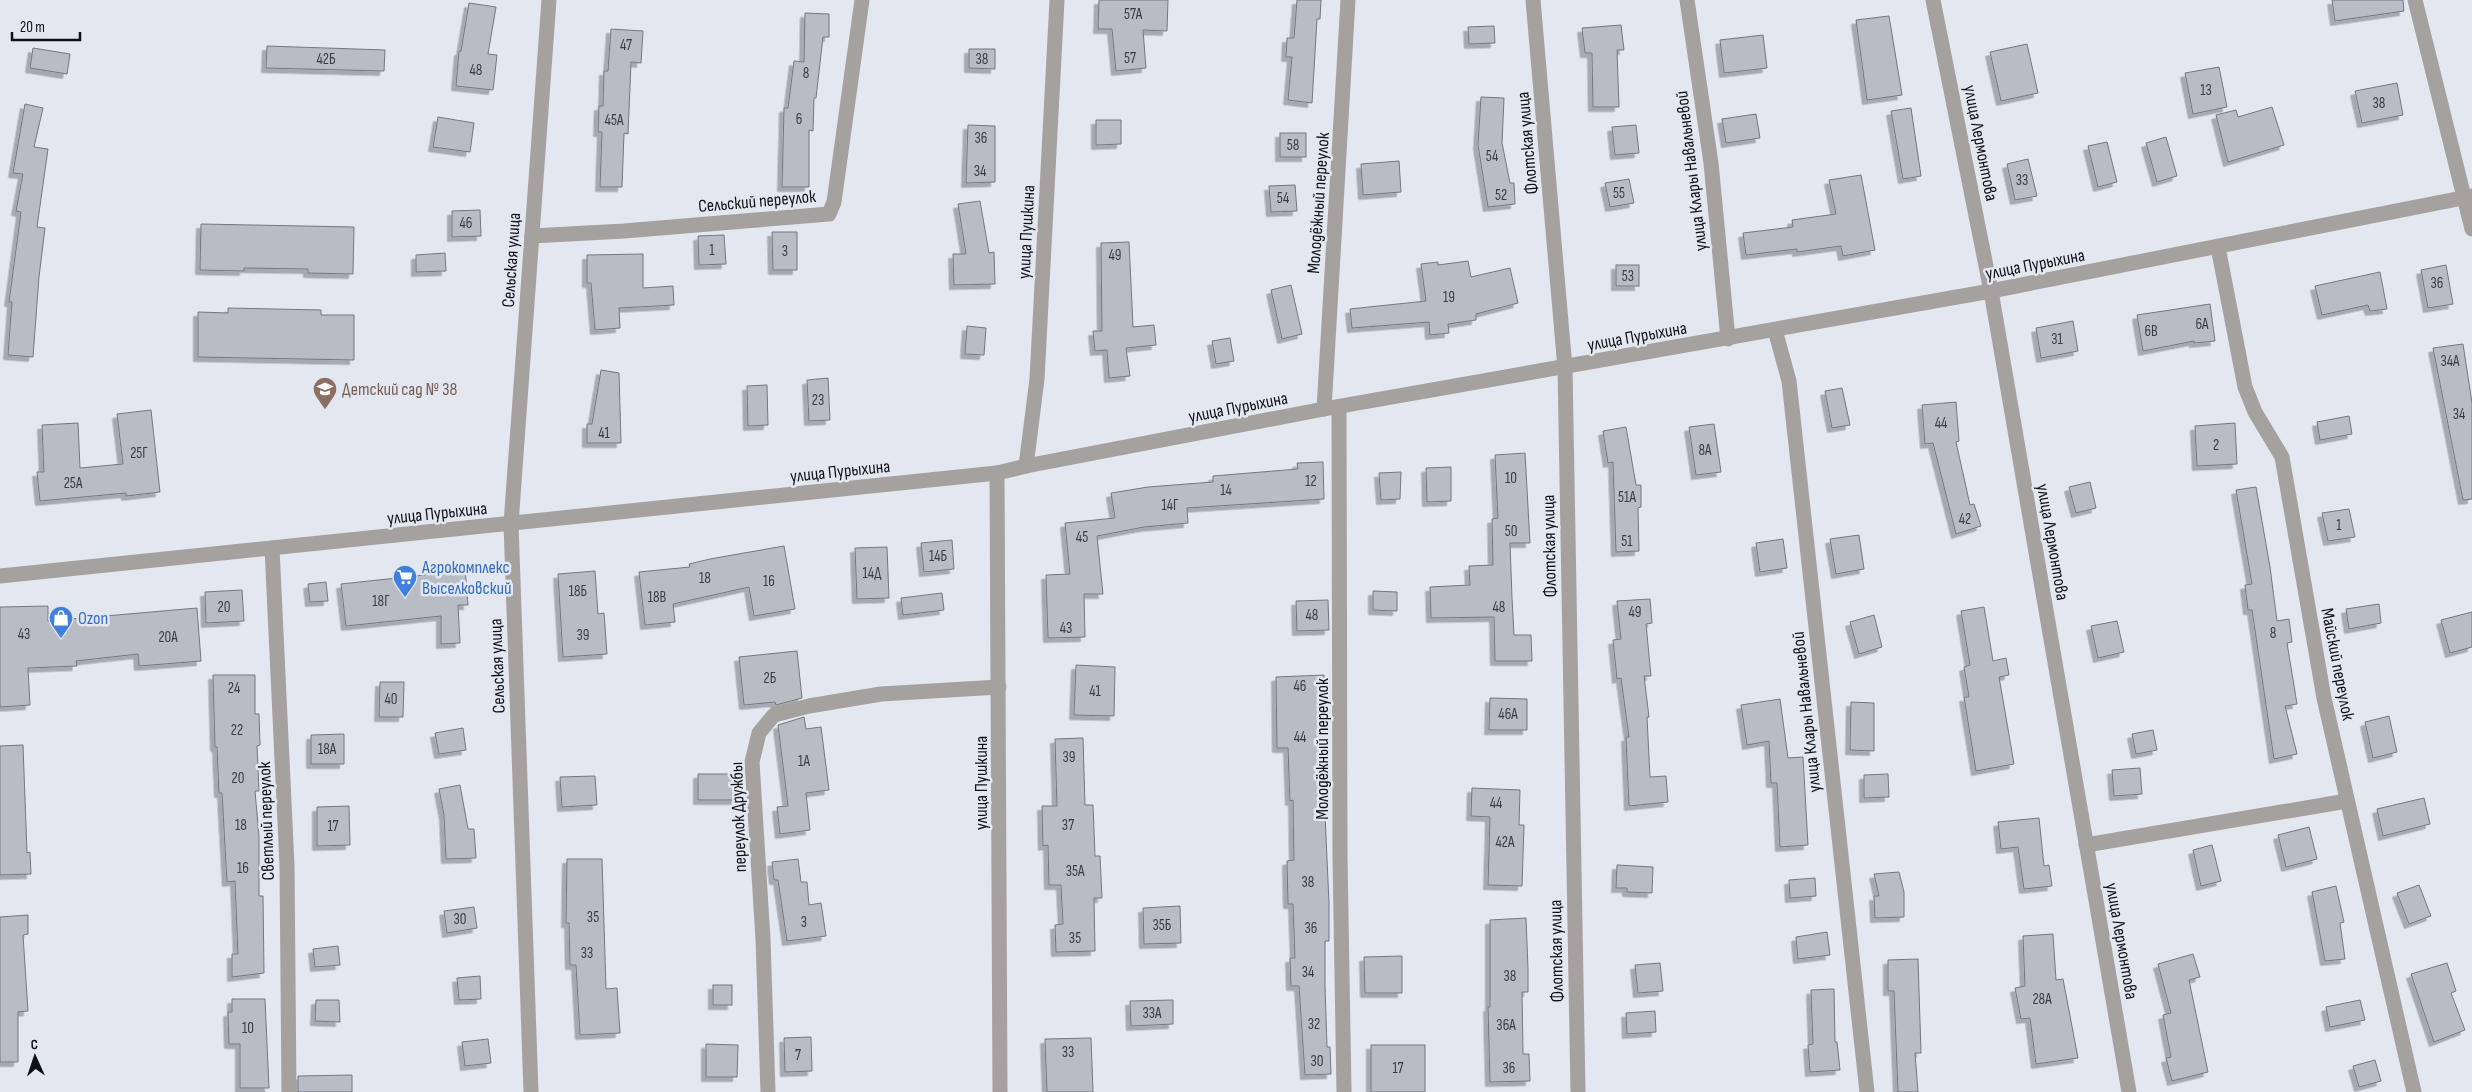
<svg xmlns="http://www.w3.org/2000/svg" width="2472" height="1092" font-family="'Sofia Sans Condensed',sans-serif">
<defs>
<filter id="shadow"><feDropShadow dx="-4.5" dy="4.5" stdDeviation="0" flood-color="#0004"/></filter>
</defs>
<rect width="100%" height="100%" fill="#e2e7f0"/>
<g fill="#b7bcc5" stroke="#737780" filter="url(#shadow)">
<polygon points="1099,0 1168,0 1167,31 1143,30 1146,68 1116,71 1112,29 1098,29"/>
<polygon points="1297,0 1321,0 1320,19 1317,19 1312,103 1288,100 1292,57 1286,57 1287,38 1294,38"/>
<polygon points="2332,0 2403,0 2404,11 2335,21"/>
<polygon points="469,3 496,7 488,54 497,55 493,90 456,86 459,51 461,51"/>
<polygon points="805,13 829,14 829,37 823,37 816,98 814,98 813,131 809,130 809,187 782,187 784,108 788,108 794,61 804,62"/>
<polygon points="1889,16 1902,95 1867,100 1856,20"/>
<polygon points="1621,25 1624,50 1617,50 1619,107 1593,107 1592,53 1585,53 1582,28"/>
<polygon points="1494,26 1495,43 1469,44 1468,27"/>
<polygon points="611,29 643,31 641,63 631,62 628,134 624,133 622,187 600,187 602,132 598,132 599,106 603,106 604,71 608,71"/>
<polygon points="1763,35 1767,68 1724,73 1720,40"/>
<polygon points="2027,44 2038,93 2001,101 1990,52"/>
<polygon points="267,46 385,50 384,71 266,68"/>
<polygon points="33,48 70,54 67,74 30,68"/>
<polygon points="969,49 995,49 995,69 969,68"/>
<polygon points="2219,67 2227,107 2193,114 2185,73"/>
<polygon points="2397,83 2403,115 2362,123 2355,91"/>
<polygon points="1481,97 1504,98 1502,143 1510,183 1514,183 1515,204 1488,207 1478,145"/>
<polygon points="25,104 43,108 34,147 48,149 37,227 45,228 39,277 33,357 8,355 12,302 9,302 21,212 16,211 23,174 13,173"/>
<polygon points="2272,107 2284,145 2228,162 2216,115 2236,110 2238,117"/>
<polygon points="1911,108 1921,176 1903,179 1891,111"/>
<polygon points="1756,114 1760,138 1726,143 1722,119"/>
<polygon points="438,117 474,123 470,152 433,147"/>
<polygon points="1096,120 1121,120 1121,144 1096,145"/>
<polygon points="968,125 995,126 995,182 966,183"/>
<polygon points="1636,125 1639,153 1615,155 1612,127"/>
<rect x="1280" y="133" width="26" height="24"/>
<polygon points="2166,137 2177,176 2157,182 2146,143"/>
<polygon points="2107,142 2117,182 2098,187 2088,146"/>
<polygon points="2028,159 2037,196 2015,200 2007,164"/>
<polygon points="1399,161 1401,192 1363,195 1361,164"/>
<polygon points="1861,175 1875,250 1843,256 1841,246 1797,252 1797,249 1746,255 1743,233 1793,227 1792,220 1836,214 1829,180"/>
<polygon points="1629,179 1634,203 1610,207 1605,183"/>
<polygon points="1295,185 1297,211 1271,212 1269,186"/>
<polygon points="980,201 989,253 994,252 995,284 954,285 953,254 966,254 958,204"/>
<polygon points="480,210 481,236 452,237 452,211"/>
<polygon points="201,224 354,227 353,274 308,273 308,269 244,268 244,271 200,270"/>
<polygon points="772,232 797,232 797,270 773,270"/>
<polygon points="724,235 726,264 699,265 698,236"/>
<polygon points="1129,242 1133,327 1154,325 1156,345 1126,348 1130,376 1109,378 1107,350 1095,351 1093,331 1102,331 1101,243"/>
<polygon points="445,253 446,271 416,272 416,255"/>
<polygon points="643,254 643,288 673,286 674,305 619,308 620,328 595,330 591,283 587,283 587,255"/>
<polygon points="1468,261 1471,277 1510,268 1518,303 1476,314 1476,320 1448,324 1449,333 1430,335 1429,322 1352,328 1350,309 1426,301 1421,264 1438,262 1438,265"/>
<rect x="1616" y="265" width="23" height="21"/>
<polygon points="2446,265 2453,304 2428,308 2421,270"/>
<polygon points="2380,272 2387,309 2370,311 2368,305 2322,315 2315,286"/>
<polygon points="1291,285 1302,334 1282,339 1271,290"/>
<polygon points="2210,304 2215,341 2194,343 2194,341 2143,351 2137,315"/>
<polygon points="228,308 321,310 321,315 354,315 354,360 198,357 198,312 228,313"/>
<polygon points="2073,321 2078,351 2041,358 2036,328"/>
<polygon points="967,326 986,328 984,355 965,354"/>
<polygon points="1230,338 1234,361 1216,364 1212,341"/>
<polygon points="2463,344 2472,403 2472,499 2463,500 2433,348"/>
<polygon points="601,370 619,373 621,443 587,443 587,424 592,424"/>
<polygon points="828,378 830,420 809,421 807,380"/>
<polygon points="767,385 768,425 748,426 747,386"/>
<polygon points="1842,388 1850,425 1832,428 1825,391"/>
<polygon points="1956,402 1959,441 1956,442 1970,505 1974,504 1981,526 1956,534 1933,443 1925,444 1922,405"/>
<polygon points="151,410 160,492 126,496 126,493 40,501 37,472 44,472 42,425 78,423 80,468 123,464 117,414"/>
<polygon points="2349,416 2352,434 2320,440 2317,422"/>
<polygon points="2235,423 2237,464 2197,466 2195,426"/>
<polygon points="1714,424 1721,472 1696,475 1689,427"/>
<polygon points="1626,427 1636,485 1641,485 1641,507 1638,508 1639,551 1616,552 1613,462 1608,463 1603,431"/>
<polygon points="1525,453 1530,543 1510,543 1512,598 1514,635 1531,635 1532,661 1495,661 1494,617 1431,618 1430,587 1470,585 1469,566 1493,565 1492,519 1498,518 1495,455"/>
<polygon points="1323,462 1324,499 1187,508 1188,523 1144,527 1097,536 1103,594 1084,594 1085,637 1048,638 1046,575 1070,574 1065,523 1115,518 1111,493 1148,487 1213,482 1213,476 1298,469 1297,463"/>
<polygon points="1451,467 1451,501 1427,502 1426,468"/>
<polygon points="1401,472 1400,499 1381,500 1379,473"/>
<polygon points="2090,482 2096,508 2076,513 2069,487"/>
<polygon points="2256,487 2270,567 2277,621 2289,619 2292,642 2287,643 2297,704 2285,706 2297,754 2274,759 2252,610 2248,610 2245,585 2252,584 2236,490"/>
<polygon points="2349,509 2355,537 2328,541 2322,513"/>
<polygon points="1859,535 1864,569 1836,574 1830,539"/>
<polygon points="1783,539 1787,568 1760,572 1756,543"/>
<polygon points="952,540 954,569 924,572 921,543"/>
<polygon points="784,546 795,609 754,616 749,587 673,604 675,622 645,625 639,572 690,567 689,564 710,559"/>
<polygon points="887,547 889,598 857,599 855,548"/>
<polygon points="465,567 468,605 458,605 460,643 441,644 441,616 346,626 341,584 425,575 425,570"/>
<polygon points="595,571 598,614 604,613 607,654 563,657 558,574"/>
<polygon points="326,582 328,601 310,602 308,584"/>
<polygon points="242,590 244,621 206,623 205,592"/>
<polygon points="1373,591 1397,592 1397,611 1373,610"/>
<polygon points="942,593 944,610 903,615 901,598"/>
<polygon points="1650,599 1652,623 1646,624 1651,676 1644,676 1649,717 1647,717 1650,777 1666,776 1668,802 1629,806 1626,737 1629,737 1621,678 1617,679 1613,640 1621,639 1617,601"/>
<polygon points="1328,600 1329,630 1297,631 1296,601"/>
<polygon points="2379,604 2381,623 2349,629 2346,609"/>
<polygon points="48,606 48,621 197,608 201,661 139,666 138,654 76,661 77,666 28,668 30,705 0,707 0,607"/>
<polygon points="1984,607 1993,661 2006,658 2009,675 1999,677 2014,764 1976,771 1964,697 1969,697 1964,667 1970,665 1961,611"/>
<polygon points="2472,612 2472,647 2450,653 2441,620"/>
<polygon points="1874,615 1882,647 1859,654 1850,622"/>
<polygon points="2117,621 2124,652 2098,658 2091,626"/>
<polygon points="797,651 802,698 776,705 775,702 744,705 739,657"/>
<polygon points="1076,665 1115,667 1114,716 1074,715"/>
<polygon points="213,675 255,675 255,714 259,714 260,745 257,746 259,791 255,791 259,836 259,896 263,896 264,973 232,977 232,954 238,954 235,881 227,882 222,793 219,793 217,747 215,747"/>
<polygon points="1324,675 1324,747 1322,747 1329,903 1329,941 1325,941 1325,985 1327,1047 1330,1047 1331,1074 1305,1075 1299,986 1291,986 1290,958 1295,958 1293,904 1288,904 1287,861 1294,860 1293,800 1290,801 1288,748 1277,748 1276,677"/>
<polygon points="380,682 404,682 403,717 379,717"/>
<polygon points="1490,698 1527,699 1527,730 1489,730"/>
<polygon points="1780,699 1788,758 1803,757 1808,845 1780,847 1777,783 1771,783 1769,741 1747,745 1741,705"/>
<polygon points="1851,702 1874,703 1874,751 1850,750"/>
<polygon points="2389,716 2397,752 2373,758 2365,722"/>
<polygon points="804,717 806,729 821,727 829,790 806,793 810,830 780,834 777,807 788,806 778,725"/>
<polygon points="463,728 466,750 439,754 435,733"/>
<polygon points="2153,730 2157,750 2136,754 2132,734"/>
<polygon points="344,734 344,764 311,764 311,735"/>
<polygon points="1083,738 1085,805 1093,805 1095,856 1100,856 1102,898 1094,898 1095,951 1056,952 1055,925 1063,924 1061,885 1049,885 1048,845 1043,846 1042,806 1057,806 1055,739"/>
<polygon points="23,745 27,853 30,852 31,874 0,875 0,746"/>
<polygon points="2140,768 2142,794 2114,796 2112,770"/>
<polygon points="698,774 735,774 736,800 698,800"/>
<polygon points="1888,774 1889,797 1864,798 1864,775"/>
<polygon points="595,776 597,805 562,807 560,777"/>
<polygon points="460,785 468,829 474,829 476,858 446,859 444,815 439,789"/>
<polygon points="1472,788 1520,790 1519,825 1524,825 1522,886 1488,885 1490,817 1471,816"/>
<polygon points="2424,798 2430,824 2383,836 2377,809"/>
<polygon points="349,806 350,845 317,846 317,807"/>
<polygon points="2039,818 2044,866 2049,865 2052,886 2024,889 2018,847 2001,849 1998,822"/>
<polygon points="2309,827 2317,859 2286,867 2278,835"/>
<polygon points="2212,845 2221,881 2201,886 2193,850"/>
<polygon points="567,859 602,859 606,989 617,988 620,1033 580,1035 576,965 570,965 569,923 566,923"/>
<polygon points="798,859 801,882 807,882 809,905 821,903 826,936 787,941 778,880 774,880 772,862"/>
<polygon points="1617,865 1653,867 1652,893 1627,892 1627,888 1616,888"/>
<polygon points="1899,872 1904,892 1904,917 1875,918 1874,896 1879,896 1874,874"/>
<polygon points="1815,878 1816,896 1790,898 1789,880"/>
<polygon points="2419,885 2431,916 2409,924 2397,893"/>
<polygon points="2336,886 2344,922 2340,923 2345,959 2325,961 2312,892"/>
<polygon points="1180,906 1181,943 1144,944 1143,908"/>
<polygon points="474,907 477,928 447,933 444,911"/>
<polygon points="28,915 28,934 23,935 28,1011 18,1012 18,1062 0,1062 0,917"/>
<polygon points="1526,918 1528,969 1528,992 1522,992 1523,1054 1529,1054 1530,1081 1490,1082 1488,1007 1490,1007 1490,920"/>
<polygon points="1827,932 1830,955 1798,959 1796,937"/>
<polygon points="2053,934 2056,980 2063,979 2078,1058 2036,1064 2030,1018 2021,1019 2015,988 2025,986 2023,936"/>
<polygon points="338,946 340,965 315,967 313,949"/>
<polygon points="2193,954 2200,977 2189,980 2208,1072 2172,1081 2166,1058 2171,1057 2163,1015 2171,1013 2158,964"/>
<polygon points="1402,956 1402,993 1365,993 1364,957"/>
<polygon points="1918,959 1921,1053 1915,1053 1918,1092 1898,1092 1894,991 1888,991 1888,960"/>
<polygon points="1660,963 1663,991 1638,993 1635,965"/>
<polygon points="2447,963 2456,991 2451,993 2465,1030 2434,1042 2411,974"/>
<polygon points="480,976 481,999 459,1000 457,978"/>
<rect x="713" y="985" width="19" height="20"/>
<polygon points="1834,989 1835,1042 1837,1042 1840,1070 1810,1072 1808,1045 1813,1044 1811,990"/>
<polygon points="232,999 265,999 269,1088 240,1088 240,1044 229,1044 228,1012 232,1012"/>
<polygon points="316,1000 339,1000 340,1022 315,1021"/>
<polygon points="1173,1000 1173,1024 1131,1026 1130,1001"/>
<polygon points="2360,1000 2365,1020 2330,1027 2326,1007"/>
<polygon points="1655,1011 1656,1032 1627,1034 1626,1013"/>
<polygon points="811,1037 812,1071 785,1072 784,1038"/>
<polygon points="1091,1038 1093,1092 1047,1092 1045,1039"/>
<polygon points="488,1039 491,1063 465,1066 462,1042"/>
<polygon points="706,1044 738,1045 737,1077 706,1077"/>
<rect x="1371" y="1045" width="54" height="47"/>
<polygon points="2375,1060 2381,1081 2359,1087 2353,1066"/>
<polygon points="352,1075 352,1092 298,1092 298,1076"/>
</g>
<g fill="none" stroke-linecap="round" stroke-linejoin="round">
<g stroke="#a5a19e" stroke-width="15">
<polyline points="1533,0 1565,368 1578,1092"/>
<polyline points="1687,0 1711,163 1728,339"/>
<polyline points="1933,0 1991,291 2129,1092"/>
<polyline points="2415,0 2472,229"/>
<polyline points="532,236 624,231 829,214 834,202 862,0"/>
<polyline points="2218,247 2245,387 2255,412 2282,457 2324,698 2414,1092"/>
<polyline points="1775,330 1789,381 1867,1092"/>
<polyline points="1339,407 1340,857 1344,1092"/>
<polyline points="1324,409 1348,0"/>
<polyline points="1026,466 1037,379 1057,0"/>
<polyline points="997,473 1000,1092"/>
<polyline points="272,548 287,865 289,1092"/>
<polyline points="0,576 997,473 1026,466 1324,409 1991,291 2472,196"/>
<polyline points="2086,845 2347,801"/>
<polyline points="531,1092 511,524 549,0"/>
<polyline points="768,1092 763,939 752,762 759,733 774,715 809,706 881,694 999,687"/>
</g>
</g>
<defs>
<symbol id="school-pin" viewBox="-11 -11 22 30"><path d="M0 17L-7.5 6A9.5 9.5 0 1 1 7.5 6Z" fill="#8d6e63" stroke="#e2e7f0"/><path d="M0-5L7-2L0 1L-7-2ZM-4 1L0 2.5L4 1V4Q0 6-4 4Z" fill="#fff"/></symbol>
<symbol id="supermarket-pin" viewBox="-11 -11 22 30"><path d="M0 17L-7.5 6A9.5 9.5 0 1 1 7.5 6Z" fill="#3f7fe0" stroke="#e2e7f0"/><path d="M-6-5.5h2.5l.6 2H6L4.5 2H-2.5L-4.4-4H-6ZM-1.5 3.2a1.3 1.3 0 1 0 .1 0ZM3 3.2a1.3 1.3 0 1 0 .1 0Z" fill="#fff"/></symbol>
<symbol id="shop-pin" viewBox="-11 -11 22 30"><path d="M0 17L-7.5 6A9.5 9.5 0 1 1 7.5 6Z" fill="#3f7fe0" stroke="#e2e7f0"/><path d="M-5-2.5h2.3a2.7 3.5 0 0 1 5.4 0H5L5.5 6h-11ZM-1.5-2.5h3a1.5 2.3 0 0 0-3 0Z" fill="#fff"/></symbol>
</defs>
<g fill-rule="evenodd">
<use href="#school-pin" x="311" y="375" width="28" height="38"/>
<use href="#supermarket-pin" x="391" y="563" width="28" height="38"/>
<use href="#shop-pin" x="47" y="604" width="28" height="38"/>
</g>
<g text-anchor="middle" stroke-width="5" stroke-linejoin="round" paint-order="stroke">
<g font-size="15" fill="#3a3c41">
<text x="1133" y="19">57А</text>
<text x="626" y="50">47</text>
<text x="1130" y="63">57</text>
<text x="326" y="64">42Б</text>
<text x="982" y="64">38</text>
<text x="476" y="75">48</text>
<text x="806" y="78">8</text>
<text x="2206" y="95">13</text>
<text x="2379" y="108">38</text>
<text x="799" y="124">6</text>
<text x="614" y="125">45А</text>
<text x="981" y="143">36</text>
<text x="1293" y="150">58</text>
<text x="1492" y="161">54</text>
<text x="980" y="176">34</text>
<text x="2022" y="185">33</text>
<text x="1619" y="198">55</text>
<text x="1501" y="200">52</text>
<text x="1283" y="203">54</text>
<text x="466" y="228">46</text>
<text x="712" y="255">1</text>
<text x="785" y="256">3</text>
<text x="1115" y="260">49</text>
<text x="1628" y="281">53</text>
<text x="2437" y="288">36</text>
<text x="1449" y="302">19</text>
<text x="2202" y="329">6А</text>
<text x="2151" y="336">6В</text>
<text x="2057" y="344">31</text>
<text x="2450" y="366">34А</text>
<text x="818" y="405">23</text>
<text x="2459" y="419">34</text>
<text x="1941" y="428">44</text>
<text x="604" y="438">41</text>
<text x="2216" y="450">2</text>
<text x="1705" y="455">8А</text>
<text x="139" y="458">25Г</text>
<text x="1511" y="483">10</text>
<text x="1311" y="486">12</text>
<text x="73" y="488">25А</text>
<text x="1226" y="495">14</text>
<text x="1627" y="502">51А</text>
<text x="1170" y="510">14Г</text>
<text x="1965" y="524">42</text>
<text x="2339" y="530">1</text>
<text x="1511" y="536">50</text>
<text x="1082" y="542">45</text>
<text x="1627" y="546">51</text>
<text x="938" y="561">14Б</text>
<text x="872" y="578">14Д</text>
<text x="705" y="583">18</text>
<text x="769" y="586">16</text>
<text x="578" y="596">18Б</text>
<text x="657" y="602">18В</text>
<text x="381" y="606">18Г</text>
<text x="224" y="612">20</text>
<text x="1499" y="612">48</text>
<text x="1635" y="617">49</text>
<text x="1312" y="620">48</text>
<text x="1066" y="633">43</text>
<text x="2273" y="638">8</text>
<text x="24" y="639">43</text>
<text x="583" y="640">39</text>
<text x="168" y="642">20А</text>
<text x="770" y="683">2Б</text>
<text x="1300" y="691">46</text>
<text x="234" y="693">24</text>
<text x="1095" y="696">41</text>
<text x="391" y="704">40</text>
<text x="1508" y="719">46А</text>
<text x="237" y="735">22</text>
<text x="1300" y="742">44</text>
<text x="327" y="754">18А</text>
<text x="1069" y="762">39</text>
<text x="804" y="766">1А</text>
<text x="238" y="783">20</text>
<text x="1496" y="808">44</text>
<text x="241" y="830">18</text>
<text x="1068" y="830">37</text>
<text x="333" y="831">17</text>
<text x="1505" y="847">42А</text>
<text x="243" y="873">16</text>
<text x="1075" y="876">35А</text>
<text x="1308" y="887">38</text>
<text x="593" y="922">35</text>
<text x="460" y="924">30</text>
<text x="804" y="927">3</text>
<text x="1162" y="930">35Б</text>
<text x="1311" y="933">36</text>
<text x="1075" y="943">35</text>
<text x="587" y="958">33</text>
<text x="1308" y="977">34</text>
<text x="1510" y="981">38</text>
<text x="2042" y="1004">28А</text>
<text x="1152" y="1018">33А</text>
<text x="1314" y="1029">32</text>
<text x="1506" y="1030">36А</text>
<text x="248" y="1033">10</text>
<text x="1068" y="1057">33</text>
<text x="798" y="1060">7</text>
<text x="1317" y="1066">30</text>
<text x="1398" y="1073">17</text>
<text x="1509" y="1073">36</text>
</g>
<g font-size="18" fill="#101115" stroke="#e2e7f0">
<text transform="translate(1527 143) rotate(-95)" y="6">Флотская улица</text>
<text transform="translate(1981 143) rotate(79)" y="6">улица Лермонтова</text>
<text transform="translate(1691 171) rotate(-97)" y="6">улица Клары Навальневой</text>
<text transform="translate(757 201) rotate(-5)" y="6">Сельский переулок</text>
<text transform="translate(1318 203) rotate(-86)" y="6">Молодёжный переулок</text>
<text transform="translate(1026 232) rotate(-87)" y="6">улица Пушкина</text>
<text transform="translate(511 260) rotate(-86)" y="6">Сельская улица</text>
<text transform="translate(2035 264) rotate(-11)" y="6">улица Пурыхина</text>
<text transform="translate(1637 336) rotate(-10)" y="6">улица Пурыхина</text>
<text transform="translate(1238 407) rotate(-11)" y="6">улица Пурыхина</text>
<text transform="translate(840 471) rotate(-6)" y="6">улица Пурыхина</text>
<text transform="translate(437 513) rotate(-6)" y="6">улица Пурыхина</text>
<text transform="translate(2053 542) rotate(80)" y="6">улица Лермонтова</text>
<text transform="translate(1549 546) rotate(-91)" y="6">Флотская улица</text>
<text transform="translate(2338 664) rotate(79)" y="6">Майский переулок</text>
<text transform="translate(497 666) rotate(-92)" y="6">Сельская улица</text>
<text transform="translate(1806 712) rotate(-96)" y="6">улица Клары Навальневой</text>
<text transform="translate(1322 749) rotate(-90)" y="6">Молодёжный переулок</text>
<text transform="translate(981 783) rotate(-90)" y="6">улица Пушкина</text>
<text transform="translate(738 817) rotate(-92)" y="6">переулок Дружбы</text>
<text transform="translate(266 821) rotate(-92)" y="6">Светлый переулок</text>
<text transform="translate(2122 941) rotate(80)" y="6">улица Лермонтова</text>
<text transform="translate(1556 951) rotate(-91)" y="6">Флотская улица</text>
</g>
<g font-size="18" fill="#785e54" stroke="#e2e7f0" text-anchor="start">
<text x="342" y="395">Детский сад № 38</text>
</g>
<g font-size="18" fill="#366cbe" stroke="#e2e7f0" text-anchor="start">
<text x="422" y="573">Агрокомплекс<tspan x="422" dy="21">Выселковский</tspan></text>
<text x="78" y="624">Ozon</text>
</g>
</g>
<g transform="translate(35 1057) rotate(357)" stroke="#e2e7f0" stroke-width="4" paint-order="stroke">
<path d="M0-4L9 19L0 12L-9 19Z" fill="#101115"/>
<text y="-8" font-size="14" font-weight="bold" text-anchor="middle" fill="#101115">С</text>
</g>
<path d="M12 32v8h68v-8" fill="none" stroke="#101115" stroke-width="2.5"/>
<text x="20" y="32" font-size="15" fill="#101115" stroke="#e2e7f0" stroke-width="4" paint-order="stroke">20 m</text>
</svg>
